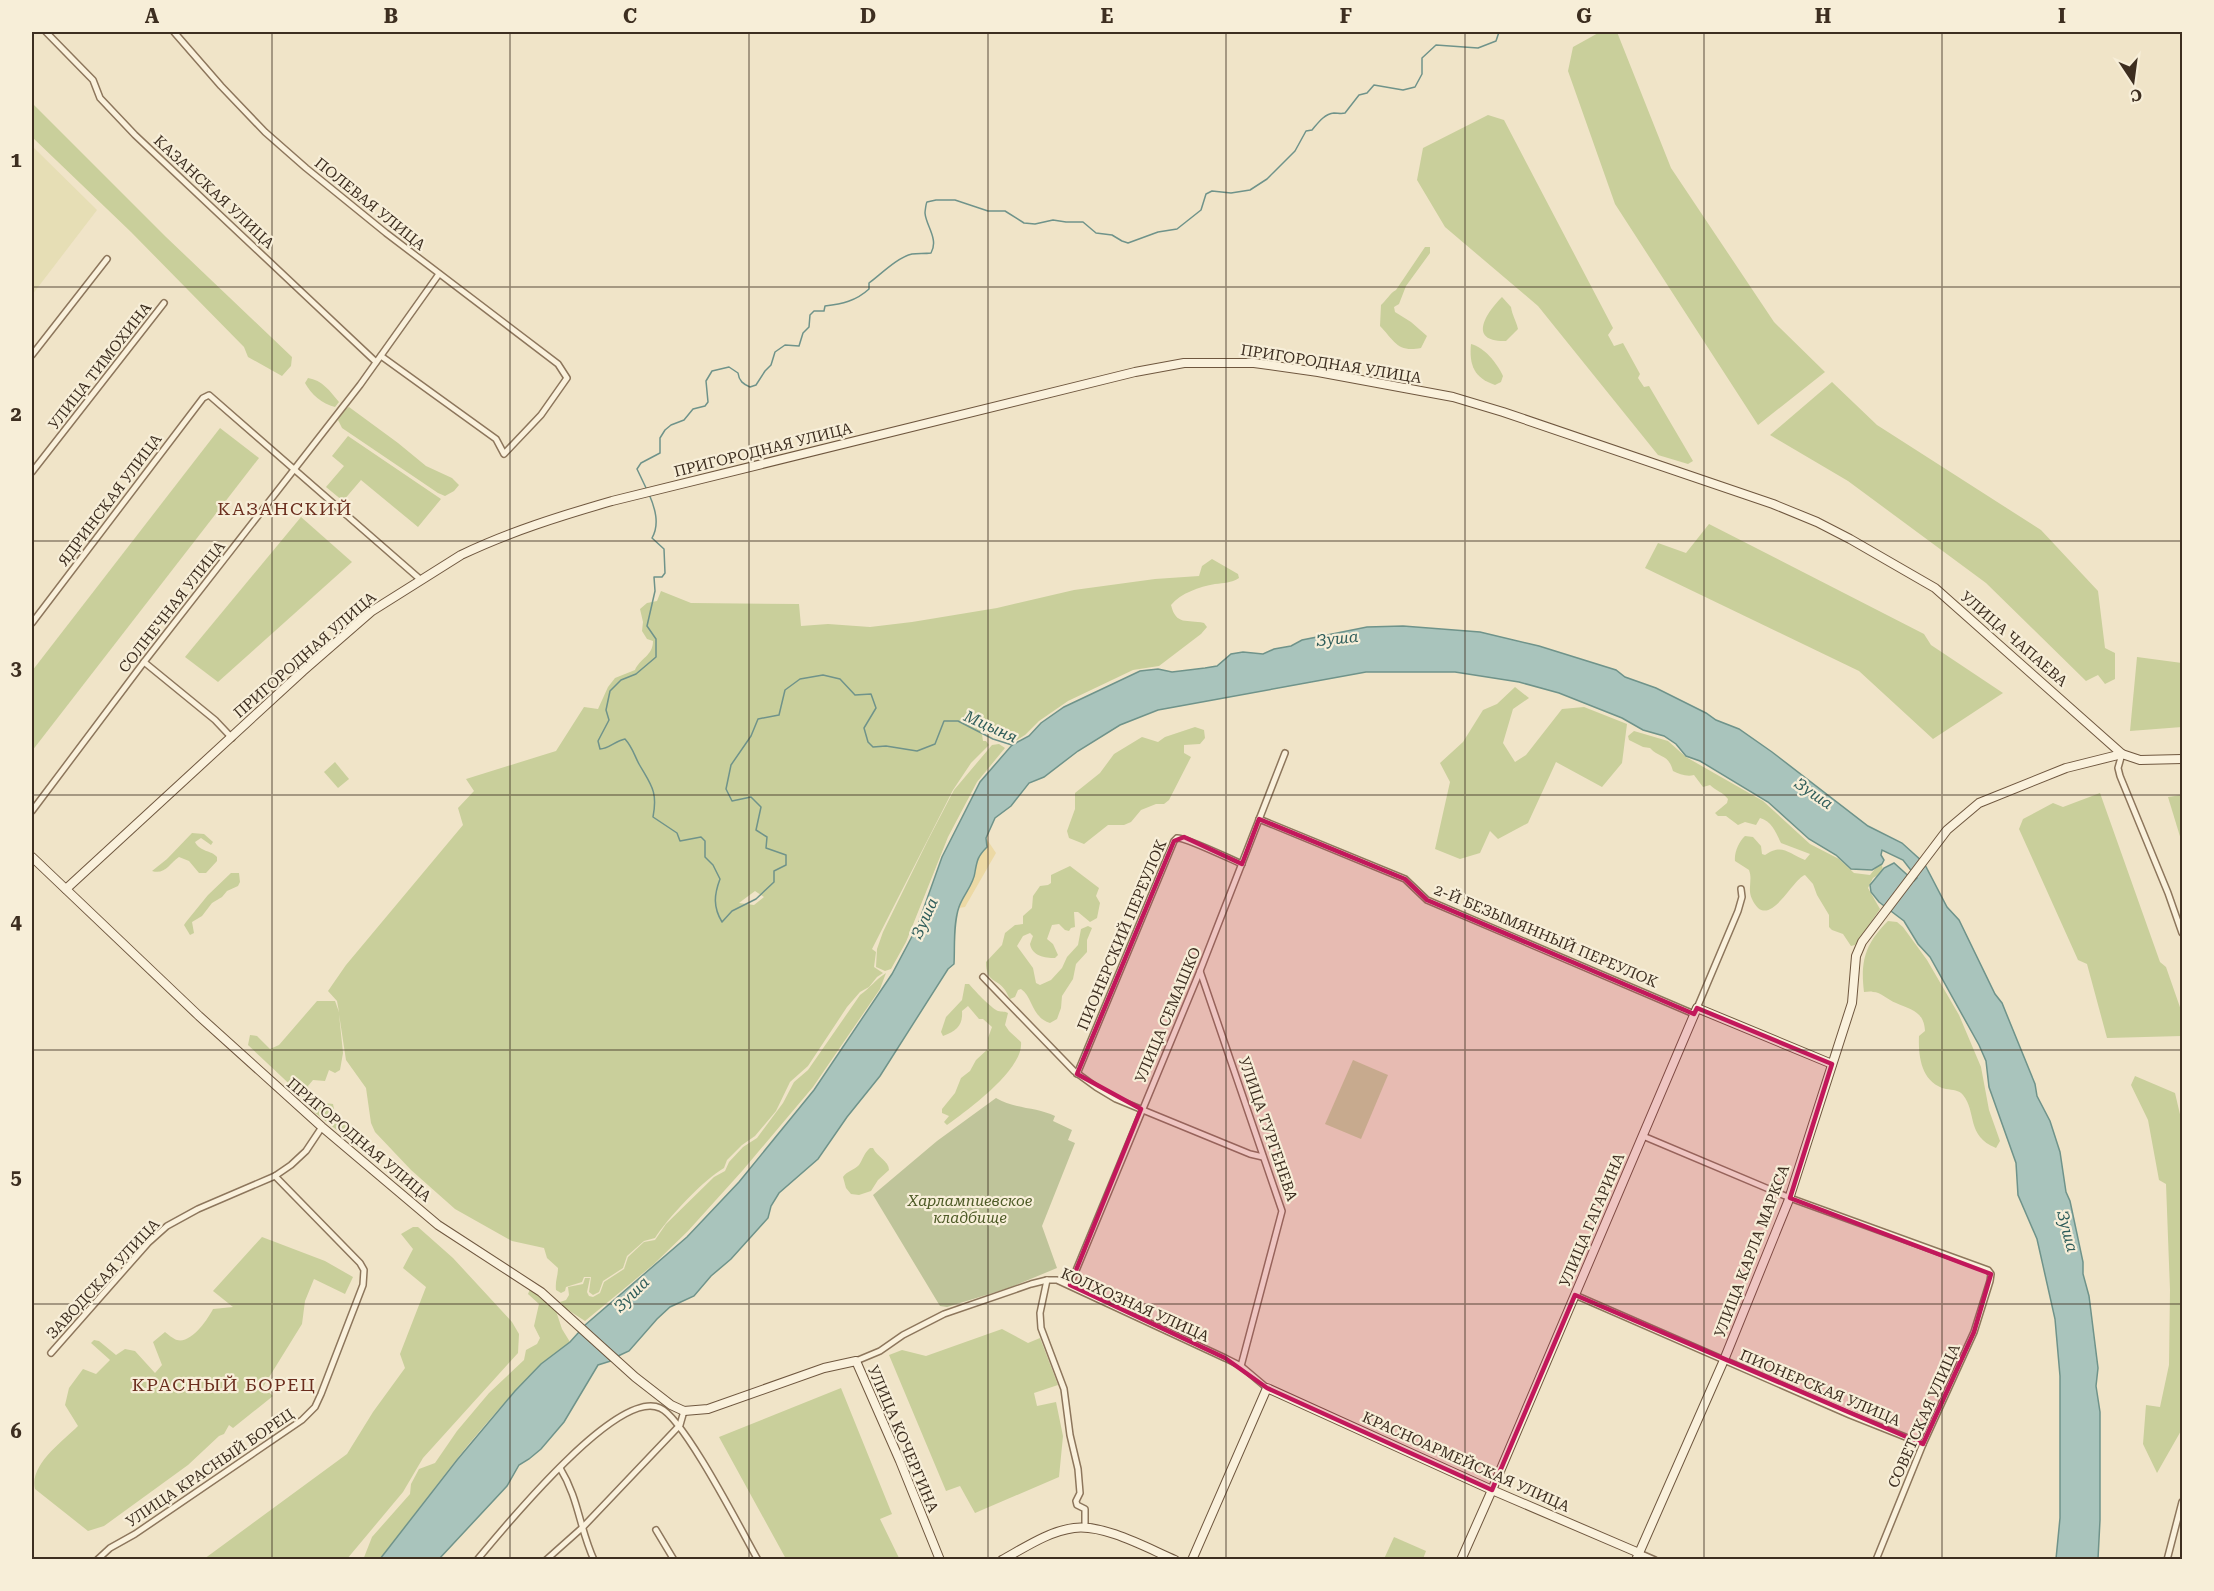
<svg xmlns="http://www.w3.org/2000/svg" width="2214" height="1591" font-family="'Roboto Serif',serif">
<rect width="100%" height="100%" fill="#f0e4c8"/>
<polygon fill="#e6deb5" points="32,146 97,210 32,295"/>
<g fill="#c9cf9b" fill-rule="evenodd">
<polygon points="1600,32 1617,32 1671,168 1774,322 1825,372 1758,425 1615,204 1568,71 1573,47"/>
<polygon points="32,103 166,237 292,357 291,366 282,376 248,357 244,347 131,232 32,137"/>
<polygon points="1488,115 1504,120 1613,328 1608,335 1614,346 1623,343 1640,374 1638,378 1644,387 1649,386 1693,461 1688,464 1658,455 1538,306 1445,227 1417,180 1423,148"/>
<path d="M1425,247H1430V253L1406,286L1399,304L1394,307L1395,312L1411,322L1427,336L1421,348C1397,353 1394,340 1380,326L1381,305C1387,300 1389,294 1396,290Z"/>
<path d="M1502,297L1511,307C1512,315 1516,320 1518,329L1506,341C1467,342 1486,313 1502,297Z"/>
<path d="M1471,344C1484,347 1497,363 1503,376L1501,382L1495,385C1474,378 1469,365 1471,344Z"/>
<path d="M308,378C322,380 330,391 339,402L335,407C322,404 311,394 305,383Z"/>
<polygon points="1832,382 1877,425 2041,530 2098,591 2105,648 2115,653 2115,679 2105,684 2098,675 2086,681 1986,583 1848,481 1770,435"/>
<polygon points="349,407 398,443 426,466 452,478 459,485 454,491 445,496 438,493 342,428 338,420 343,411"/>
<polygon points="220,428 259,458 32,751 32,671"/>
<polygon points="348,436 441,499 418,527 361,480 343,501 326,487 344,466 332,456"/>
<polygon points="301,517 352,562 218,682 185,657"/>
<polygon points="1709,524 1924,634 1931,645 2003,693 1933,739 1859,671 1645,568 1658,543 1686,553"/>
<path d="M1212,559L1238,574L1239,578C1231,583 1224,583 1215,584C1199,587 1181,593 1171,605C1176,626 1187,619 1204,623L1207,627L1201,634L1159,666L1133,670L1068,701L1039,721L1025,735L1017,740L1011,741L997,738L981,728L983,741H986L989,745L971,763L953,790L872,949L876,952L874,967L883,973L877,977L869,987L860,992L847,1007L808,1066L790,1082L776,1111L755,1136L742,1145L727,1160L724,1168C704,1179 667,1219 655,1238L644,1241L627,1256L623,1268L603,1281L599,1292L593,1295L589,1292L591,1277H584L582,1282L566,1287L565,1291L561,1293L556,1290C555,1281 558,1276 558,1268L547,1258L544,1248L512,1241L455,1209L411,1170L375,1132L371,1123L366,1088L346,1060L339,1014L343,1053L340,1070L335,1073L329,1070L325,1081L313,1080L308,1086L311,1095L317,1102L333,1104L334,1109L330,1117C337,1120 346,1121 348,1130L346,1133L342,1134L310,1109L299,1093L248,1045L250,1035L257,1036L270,1049L279,1045L317,1001H335L339,1012L337,1001L328,991L346,965L463,825L458,808L474,791L466,779L556,751L584,707L598,709L608,687L615,678L635,670C640,658 653,656 653,641L647,639L642,631L643,622L640,609L647,603L657,601L661,591L691,603L799,604L801,626L828,624L870,627L912,622L997,608L1074,590L1155,579L1199,576L1202,566ZM755,891L764,897L754,905L739,903Z"/>
<polygon points="2137,657 2182,663 2182,727 2130,731"/>
<polygon points="1515,687 1529,698 1513,709 1503,743 1515,762 1526,755 1562,709 1584,707 1627,724 1622,763 1602,787 1556,762 1528,823 1498,839 1490,831 1480,853 1460,859 1435,849 1450,782 1440,763 1463,742 1483,710 1497,704"/>
<polygon points="1195,727 1204,730 1205,738 1200,744 1184,745 1184,753 1191,757 1169,800 1164,804 1156,804 1141,810 1131,822 1124,825 1108,825 1084,844 1069,838 1067,831 1075,809 1075,793 1100,773 1114,754 1142,737 1158,742 1165,737"/>
<path d="M1634,731L1668,741L1686,757L1763,801L1810,844L1839,859L1854,873L1870,875L1879,864L1882,865L1883,872L1873,878L1868,888L1880,909L1855,945L1851,946L1843,934L1832,930L1829,927V915L1817,895L1813,884L1805,875C1792,879 1768,934 1752,899C1747,889 1753,880 1749,870L1735,861C1734,853 1739,841 1745,836L1753,837L1761,846L1762,854L1765,855C1782,843 1788,853 1805,860L1810,854L1781,843C1776,833 1772,821 1760,818L1756,825L1745,822L1738,825L1726,816H1718L1715,813L1727,803L1728,799C1723,792 1716,791 1710,785L1703,787L1694,775C1687,777 1679,774 1673,771C1668,753 1660,759 1650,748L1643,747L1629,740L1628,736Z"/>
<polygon points="999,744 1005,748 977,782 948,837 906,942 891,969 885,971 876,967 877,949 883,932 928,840 954,790 992,745"/>
<polygon points="335,762 349,779 338,788 324,772"/>
<polygon points="2100,793 2160,962 2166,967 2182,1013 2182,1036 2107,1038 2087,964 2078,960 2019,829 2023,819 2053,803 2063,807"/>
<polygon points="2182,795 2182,843 2168,797"/>
<path d="M192,833L204,834L213,842L211,845L201,838L195,842C200,852 211,850 217,857V861L206,873H199L189,861L179,857C169,864 165,875 152,871L167,859Z"/>
<path d="M1070,866L1099,888L1096,896L1100,903L1097,918L1090,922L1078,912H1074L1075,927L1071,928L1069,931L1065,930L1059,924L1052,925L1047,939L1053,944L1058,955L1055,958C1045,958 1032,956 1030,944L1033,936L1030,933L1023,936L1017,946L1033,968L1036,983L1040,985L1051,980L1062,968L1067,957L1078,945L1081,929L1088,926L1092,928L1087,940V952L1076,964L1073,979L1062,996L1061,1008L1057,1019L1050,1023C1031,1017 1033,997 1021,989L1018,990L1015,997L1010,999C1008,996 1007,993 1005,990C997,978 986,983 986,962L1002,945L1005,933L1015,925L1023,924V916L1032,908L1033,896L1040,886L1048,885L1051,883V875Z"/>
<polygon points="231,873 239,873 240,882 238,886 227,891 222,897 212,903 202,916 192,922 194,933 190,935 184,925 186,922 208,895"/>
<path d="M1888,921L1897,922L1903,927L1927,960L1959,1015L1981,1067L1989,1110L2000,1141L1996,1148C1966,1136 1977,1112 1963,1095C1959,1090 1953,1090 1946,1089C1922,1083 1918,1058 1919,1036L1925,1031C1924,1011 1911,1010 1896,1003C1888,1000 1881,992 1873,992C1870,991 1867,992 1864,992C1860,960 1866,943 1888,921Z"/>
<path d="M886,973L880,989L813,1087L743,1170L688,1231L654,1264L585,1321L565,1308L560,1302L566,1300L569,1295L568,1287L583,1284L585,1278H590L587,1292L589,1296L593,1297L600,1293L604,1282L624,1269L628,1257L644,1242L655,1240L666,1224L714,1177L725,1171L729,1162L743,1147L757,1138L783,1103L794,1082L808,1070L860,995C870,988 876,979 886,973Z"/>
<path d="M965,984H969C974,990 991,1008 998,1011C1002,1012 1005,1011 1008,1013L1005,1025L1009,1031L1021,1042C1024,1069 968,1110 947,1125L944,1122L949,1116L942,1113V1109L955,1093L961,1078L970,1071L976,1060L988,1049V1038L992,1027L983,1019H979L968,1006L962,1011C963,1025 957,1031 943,1036L941,1032L946,1017L962,1000Z"/>
<polygon points="1353,1060 1388,1075 1361,1139 1325,1124"/>
<polygon points="2135,1076 2175,1093 2182,1123 2182,1429 2157,1473 2143,1444 2146,1405 2160,1407 2169,1365 2170,1290 2166,1184 2159,1180 2148,1120 2131,1085"/>
<path d="M870,1148H873C877,1157 889,1161 889,1170L878,1180L871,1191L859,1195L851,1194L846,1188L843,1177C847,1171 854,1170 859,1165C863,1159 864,1153 870,1148Z"/>
<polygon points="413,1227 418,1227 453,1258 512,1322 519,1334 518,1353 423,1458 403,1492 347,1559 204,1559 347,1454 373,1412 405,1368 400,1354 426,1287 403,1268 413,1249 401,1234"/>
<path d="M262,1237L325,1261L353,1277L345,1294L314,1279L305,1301L302,1324L263,1387L273,1396L233,1428L229,1425L224,1434L219,1436L188,1465L104,1526L88,1531L35,1489C29,1465 63,1441 78,1426L65,1405L69,1388L83,1369L96,1374L110,1360L91,1343L94,1340L99,1341L116,1355L125,1349L135,1351L155,1373L162,1365L153,1342L165,1332C168,1334 173,1339 177,1340C191,1344 208,1319 213,1309L233,1307L213,1291Z"/>
<path d="M530,1289L541,1295L556,1311L562,1329L570,1342C494,1401 439,1484 380,1559L363,1560L372,1537L410,1494L411,1484L419,1469L435,1463L457,1431L489,1393L524,1360L526,1350L537,1344L540,1338L534,1326L539,1304L528,1294Z"/>
<polygon points="1002,1329 1028,1343 1040,1338 1058,1385 1034,1393 1037,1406 1056,1402 1063,1436 1059,1477 975,1513 960,1486 946,1491 889,1355 902,1350 926,1356"/>
<polygon points="841,1388 892,1514 880,1519 899,1558 896,1560 786,1559 719,1437"/>
<polygon points="1394,1537 1426,1551 1423,1559 1384,1559"/>
</g>
<path fill="#ecd9a5" d="M986,838L996,853L965,907L958,908C964,897 973,884 975,872C978,859 977,858 987,847Z"/>
<path fill="#bfc49a" d="M996,1098C1014,1109 1037,1107 1055,1116L1053,1121L1072,1130L1068,1140L1075,1143L1042,1226L1057,1268L1009,1288L947,1307L940,1306L873,1195L937,1141Z"/>
<g fill="#a9c4bc" stroke="#6f938a" stroke-width="1.5">
<path d="M1403,626L1480,632L1539,646L1616,670L1625,677L1656,688L1706,713L1716,720L1739,729L1772,752L1868,826L1902,843L1924,863L1947,907L1959,920L1995,994L2002,1003L2035,1084L2037,1096L2050,1121L2060,1152L2066,1192L2070,1201L2083,1262V1274L2089,1296L2098,1368L2096,1386L2100,1412V1520L2098,1559H2056L2060,1518V1376L2055,1319L2037,1239L2018,1195L2016,1163L1989,1087L1986,1061L1979,1045L1930,957L1918,944L1904,921L1879,902L1871,892L1870,885L1884,868L1894,863L1914,881L1917,878L1903,860L1882,850L1881,855L1884,860L1882,864L1872,870L1851,869L1836,855L1809,839L1768,802L1700,761L1686,756L1676,744L1664,736L1643,730L1622,718L1559,693L1519,682L1455,672H1366L1158,710L1120,725L1078,751L1044,777L1029,783L1011,806L995,818L986,838L987,847C978,856 977,860 975,872C974,884 963,895 959,907C953,924 955,946 954,964L948,969L880,1076L847,1117L818,1159L779,1193L771,1206L768,1218L731,1259L711,1276L694,1296L670,1307L657,1319L629,1351L618,1356L584,1326L687,1237L739,1182L814,1090L892,974L917,927L942,857L980,782L1012,745L1029,736L1041,723L1064,707L1140,671L1158,669L1172,672L1205,668L1217,666L1231,654L1243,652L1263,654L1274,649L1291,646L1302,640L1367,627Z"/>
<polygon points="579,1332 611,1361 598,1365 564,1422 541,1449 529,1459 519,1465 507,1486 439,1559 380,1559 457,1460 515,1391 541,1364 570,1342"/>
</g>
<g fill="none" stroke-linecap="round" stroke-linejoin="round">
<g stroke="#6f938a" stroke-width="1.5">
<path d="M647,490L637,469L641,463L660,453V438L665,430L671,425L684,420L693,409L705,406L708,402L706,381L712,371L729,367L738,373C739,381 743,384 750,387L756,385L765,371L771,365L775,352L785,345L799,346L803,333L809,327L810,315L814,311H824L825,306C842,304 856,301 869,289V283C881,274 898,257 912,254C918,253 924,254 931,253C939,239 926,226 925,213C925,212 926,203 927,202L936,200H955L988,211H1005L1024,223L1035,224L1053,220L1066,222H1083L1096,233L1112,235L1122,241L1128,243L1158,232L1177,229L1201,210L1206,194L1212,191L1231,193L1250,190L1267,179L1295,151L1306,131L1312,130C1318,123 1324,114 1334,113C1338,113 1341,114 1345,113L1359,95L1367,93L1374,85L1403,90L1415,87L1422,74V58L1436,45L1478,48L1496,41L1499,32"/>
<path d="M649,494C655,508 660,524 652,538L664,549L665,573L662,577H654L655,591L647,626L656,639V657L636,674L621,680L610,691L606,710L609,720L598,741L600,749C609,749 615,741 625,739C633,748 634,755 639,764C651,785 658,791 653,817L677,833L680,841L701,837L705,841V857L713,865L720,879C714,895 713,907 722,922L732,911L756,899L774,882V871L786,865V855L766,848L767,837L756,830L761,807L751,797L732,801L726,789L731,765L751,736L758,719L779,715L785,690L800,679L823,675L840,679L855,695L871,694L876,708L864,728L868,742L873,747L886,746L917,751L935,744L944,721H958L993,739L1012,745"/>
</g>
<defs>
<g id="street">
<polyline points="46,32 93,80 100,98 135,135 376,362"/>
<polyline points="174,32 221,86 265,132 306,168 386,233 558,364 567,378 541,415 504,454 496,439 381,356"/>
<polyline points="32,355 107,259"/>
<polyline points="32,472 164,303"/>
<polyline points="32,623 203,398 209,395 421,580"/>
<polyline points="144,662 215,720 232,738"/>
<polyline points="2122,754 2118,768 2120,776 2168,893 2182,933"/>
<polyline points="32,811 144,662 360,385 439,274"/>
<polyline points="1259,819 1405,879 1427,900 1694,1014"/>
<polyline points="1200,971 1282,1211 1241,1366"/>
<polyline points="983,977 1074,1071 1096,1087 1116,1099 1250,1154 1263,1157"/>
<polyline points="1697,1008 1738,911 1742,897 1741,889"/>
<path d="M1077,1074L1174,841L1177,838C1185,837 1230,859 1242,864"/>
<polyline points="1643,1136 1790,1198 1988,1270 1991,1274 1990,1281 1974,1332 1923,1444 1876,1560"/>
<polyline points="1047,1280 1040,1313 1041,1328 1064,1389 1070,1435 1078,1469 1080,1493 1076,1501 1077,1505 1085,1509 1085,1527"/>
<polyline points="1070,1285 1200,971 1285,753"/>
<polyline points="1575,1295 1850,1415 1923,1444"/>
<polyline points="51,1353 148,1243 167,1226 198,1209 275,1176 291,1165 306,1151 322,1127"/>
<polyline points="856,1361 880,1351 903,1335 944,1314 1031,1284 1047,1280 1057,1280 1225,1358 1241,1366 1267,1388"/>
<path d="M560,1468C579,1499 579,1527 594,1560"/>
<polyline points="656,1530 674,1560"/>
<polyline points="1639,1553 1655,1560"/>
<polyline points="97,1560 110,1548 135,1534 302,1420 315,1407 321,1394 363,1285 364,1270 360,1263 275,1176"/>
<path d="M477,1560C503,1529 617,1388 660,1408C684,1418 742,1532 758,1560"/>
<polyline points="546,1560 583,1527 680,1425 684,1411"/>
<polyline points="2167,1560 2182,1502"/>
</g>
<g id="secondary">
<polyline points="32,857 199,1016 322,1127 438,1225 541,1292 635,1377 671,1405 684,1411 708,1409 824,1368 856,1361 900,1461 940,1560"/>
<path d="M66,889L303,671L372,611L461,555C509,532 560,516 612,501L1135,372L1184,363H1254L1318,372L1453,397L1503,412L1773,504L1817,522L1850,539L1935,588L2122,754"/>
<path d="M1002,1560C1024,1548 1049,1531 1074,1528C1104,1524 1147,1548 1175,1560"/>
<polyline points="1192,1560 1267,1388 1492,1490 1639,1553"/>
<polyline points="1461,1560 1492,1490 1697,1008 1832,1064"/>
<polyline points="1636,1560 1724,1360 1788,1202 1852,1003 1856,956 1862,942 1947,830 1979,803 2066,768 2122,754 2140,760 2182,759"/>
</g>
</defs>
<use href="#street" stroke="#8d765c" stroke-width="8"/>
<use href="#secondary" stroke="#6f573f" stroke-width="10"/>
<use href="#street" stroke="#faf1dc" stroke-width="5"/>
<use href="#secondary" stroke="#faf1dc" stroke-width="8"/>
</g>
<path fill="#c2185b" fill-opacity="0.2" stroke="#c2185b" stroke-width="4.5" stroke-linejoin="round" d="M1259,819L1405,879L1427,900L1694,1014L1697,1008L1832,1064L1790,1198L1991,1274L1974,1332L1923,1444L1575,1295L1492,1490L1267,1388L1225,1358L1070,1285L1141,1109L1077,1074L1174,841L1184,837L1242,864Z"/>
<path fill="none" stroke="#3d2e20" stroke-width="1.5" stroke-opacity="0.55" d="M272,32V1560M510,32V1560M749,32V1560M988,32V1560M1226,32V1560M1465,32V1560M1704,32V1560M1942,32V1560M32,287H2182M32,541H2182M32,795H2182M32,1050H2182M32,1304H2182"/>
<g text-anchor="middle" stroke-width="4.5" stroke-linejoin="round" paint-order="stroke">
<g font-size="15" fill="#3d2e20" stroke="#f7eed8">
<text transform="translate(214 192) rotate(43)" y="5">КАЗАНСКАЯ УЛИЦА</text>
<text transform="translate(370 204) rotate(39)" y="5">ПОЛЕВАЯ УЛИЦА</text>
<text transform="translate(1331 364) rotate(9)" y="5">ПРИГОРОДНАЯ УЛИЦА</text>
<text transform="translate(100 366) rotate(-52)" y="5">УЛИЦА ТИМОХИНА</text>
<text transform="translate(763 450) rotate(-14)" y="5">ПРИГОРОДНАЯ УЛИЦА</text>
<text transform="translate(110 500) rotate(-53)" y="5">ЯДРИНСКАЯ УЛИЦА</text>
<text transform="translate(172 607) rotate(-52)" y="5">СОЛНЕЧНАЯ УЛИЦА</text>
<text transform="translate(2014 639) rotate(41)" y="5">УЛИЦА ЧАПАЕВА</text>
<text transform="translate(305 655) rotate(-41)" y="5">ПРИГОРОДНАЯ УЛИЦА</text>
<text transform="translate(1122 935) rotate(-67)" y="5">ПИОНЕРСКИЙ ПЕРЕУЛОК</text>
<text transform="translate(1546 936) rotate(23)" y="5">2-Й БЕЗЫМЯННЫЙ ПЕРЕУЛОК</text>
<text transform="translate(1168 1015) rotate(-67)" y="5">УЛИЦА СЕМАШКО</text>
<text transform="translate(1268 1129) rotate(71)" y="5">УЛИЦА ТУРГЕНЕВА</text>
<text transform="translate(359 1140) rotate(40)" y="5">ПРИГОРОДНАЯ УЛИЦА</text>
<text transform="translate(1592 1220) rotate(-67)" y="5">УЛИЦА ГАГАРИНА</text>
<text transform="translate(1752 1251) rotate(-69)" y="5">УЛИЦА КАРЛА МАРКСА</text>
<text transform="translate(103 1279) rotate(-47)" y="5">ЗАВОДСКАЯ УЛИЦА</text>
<text transform="translate(1135 1305) rotate(24)" y="5">КОЛХОЗНАЯ УЛИЦА</text>
<text transform="translate(1820 1388) rotate(23)" y="5">ПИОНЕРСКАЯ УЛИЦА</text>
<text transform="translate(1924 1416) rotate(-66)" y="5">СОВЕТСКАЯ УЛИЦА</text>
<text transform="translate(903 1439) rotate(67)" y="5">УЛИЦА КОЧЕРГИНА</text>
<text transform="translate(1466 1462) rotate(24)" y="5">КРАСНОАРМЕЙСКАЯ УЛИЦА</text>
<text transform="translate(210 1468) rotate(-34)" y="5">УЛИЦА КРАСНЫЙ БОРЕЦ</text>
</g>
<g font-size="15" font-style="italic" fill="#4d5a26" stroke="#f7eed8">
<text x="970" y="1206">Харлампиевское<tspan x="970" dy="17">кладбище</tspan></text>
</g>
<g font-size="16" font-style="italic" fill="#2f5d5a" stroke="#f7eed8">
<text transform="translate(1337 638) rotate(-6)" y="6">Зуша</text>
<text transform="translate(991 726) rotate(24)" y="6">Мцыня</text>
<text transform="translate(1814 793) rotate(34)" y="6">Зуша</text>
<text transform="translate(924 918) rotate(-66)" y="6">Зуша</text>
<text transform="translate(2068 1231) rotate(75)" y="6">Зуша</text>
<text transform="translate(631 1294) rotate(-45)" y="6">Зуша</text>
</g>
<g font-size="18" letter-spacing="1.5" fill="#6b2e1e" stroke="#f7eed8">
<text x="285" y="515">КАЗАНСКИЙ</text>
<text x="224" y="1391">КРАСНЫЙ БОРЕЦ</text>
</g>
</g>
<rect width="2214" height="1591" fill="none" stroke="#f7eed8" stroke-width="66"/>
<g transform="translate(2133 81) rotate(167)" stroke="#f7eed8" stroke-width="4.5" paint-order="stroke">
<path d="M0-4.5L10 22L0 15L-10 22Z" fill="#3d2e20"/>
<text y="-9" font-size="16" font-weight="bold" text-anchor="middle" fill="#3d2e20">С</text>
</g>
<rect x="33" y="33" width="2148" height="1525" fill="none" stroke="#3d2e20" stroke-width="2"/>
<g font-size="20" text-anchor="middle" font-weight="bold" fill="#3d2e20">
<text x="152" y="23">A</text>
<text x="391" y="23">B</text>
<text x="630" y="23">C</text>
<text x="868" y="23">D</text>
<text x="1107" y="23">E</text>
<text x="1346" y="23">F</text>
<text x="1584" y="23">G</text>
<text x="1823" y="23">H</text>
<text x="2062" y="23">I</text>
<text x="16" y="167">1</text>
<text x="16" y="421">2</text>
<text x="16" y="675">3</text>
<text x="16" y="929">4</text>
<text x="16" y="1184">5</text>
<text x="16" y="1438">6</text>
</g>
</svg>
